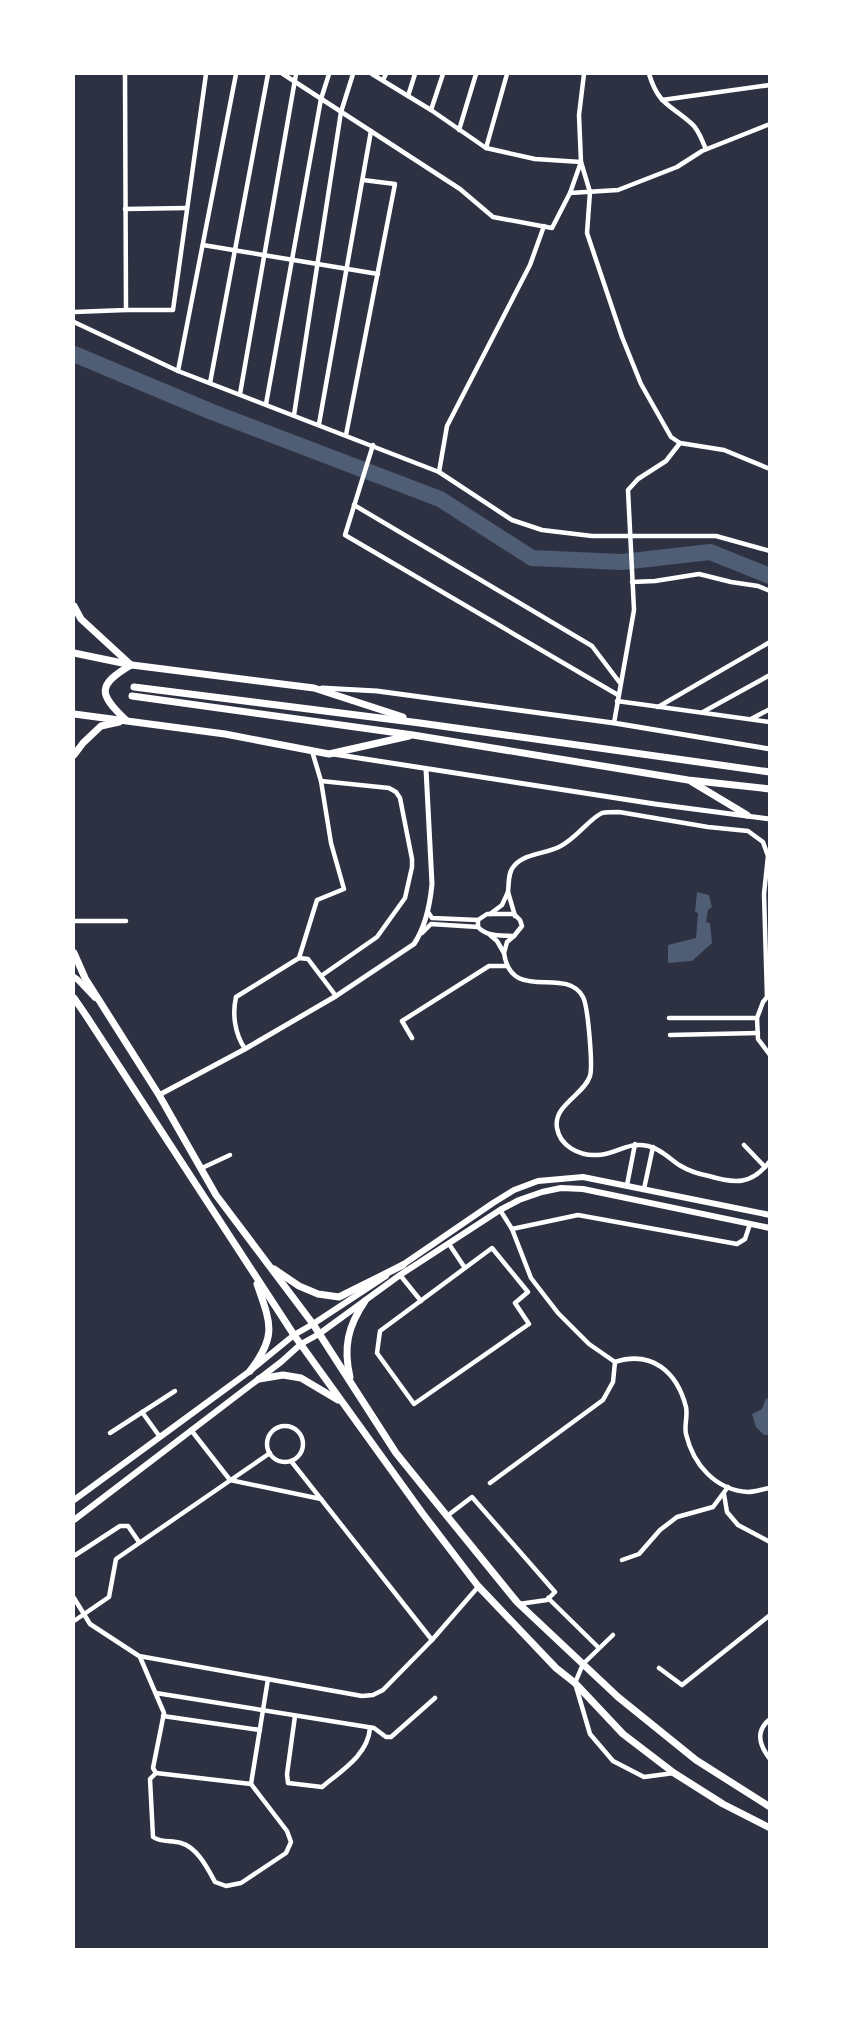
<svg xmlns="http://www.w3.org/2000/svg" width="843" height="2023" font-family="Rubik,sans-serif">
<rect width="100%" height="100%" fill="#2d3142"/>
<g fill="#4f5d75">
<polygon points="697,892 709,895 712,907 708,910 706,922 710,923 712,943 692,961 668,963 668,945 696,938 698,913 695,912"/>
<polygon points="766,1398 769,1400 769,1435 764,1435 756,1427 752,1414 762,1409"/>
</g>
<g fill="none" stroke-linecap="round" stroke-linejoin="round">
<polyline stroke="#4f5d75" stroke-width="16" points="74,354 212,412 440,499 532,558 622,562 710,552 770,576"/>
<g stroke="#fff" stroke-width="4.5">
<polyline points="283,74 460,189 493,217 552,228 570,193 581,162 579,115 584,74"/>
<polyline points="372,74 431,110 486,148 535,159 581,162 590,192 587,233 622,337 641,384 671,437 680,443 724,450 770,469"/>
<path d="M649,74C659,106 670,104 692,124C699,130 702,141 706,149"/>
<polyline points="383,80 386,74"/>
<polyline points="408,96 415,74"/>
<polyline points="662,100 770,85"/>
<polyline points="431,110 443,74"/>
<polyline points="459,130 476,74"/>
<polyline points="486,148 507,74"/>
<polyline points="570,193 618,190 677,167 702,151 770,124"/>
<polyline points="125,209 187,208"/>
<polyline points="203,245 378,274"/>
<polyline points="126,310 173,310 206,74"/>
<polyline points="74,312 126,310 125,74"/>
<polyline points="74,322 178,371 439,472 512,520 542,530 592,536 716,536 770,551"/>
<polyline points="178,371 236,74"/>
<polyline points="210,383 268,74"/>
<polyline points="240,394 296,74"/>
<polyline points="266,404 321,99 329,74"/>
<polyline points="294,415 341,112 353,74"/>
<polyline points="319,424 371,131"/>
<polyline points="346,435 395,184 363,180"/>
<polyline points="373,445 345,535 618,695"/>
<polyline points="439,472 447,426 530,265 544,226"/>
<polyline points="354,505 592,646 620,683"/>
<polyline points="632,582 655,581 699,574 731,582 758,586 770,591"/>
<polyline points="617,701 770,722"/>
<polyline points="658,707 770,642"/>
<polyline points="703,712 770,675"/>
<polyline points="751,719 770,709"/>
<polyline points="614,723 634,610 628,490 638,479 666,461 680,443"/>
<polyline points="321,781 389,788 396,792 400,798 412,859 412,867 405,898 377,937 321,976"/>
<path d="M508,892C509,883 508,872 514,866C525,853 545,854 559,847C575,840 590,818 602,813C607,812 614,812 619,812L708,827L748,831L763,842L768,856L764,894L767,997L763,1002L757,1018L758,1039L770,1055"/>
<polyline points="428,912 432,918 478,920"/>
<polyline points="490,914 502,905 508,892 515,916"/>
<polyline points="74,921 126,921"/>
<path d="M422,933L431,924L478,927C487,937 501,935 514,936L522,926L520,920L514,914H487L478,920V927"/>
<polyline points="490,935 497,941 504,953 507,942 514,936"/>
<path d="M504,953C511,1004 566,965 583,997C588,1006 593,1066 590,1076C584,1095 553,1105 557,1128C560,1146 579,1156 597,1155C616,1155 627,1141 648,1146C661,1149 669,1158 679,1165C689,1171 698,1174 709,1176C735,1184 752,1185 770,1161"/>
<polyline points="299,958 317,900 344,889 331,843 321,781 312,751"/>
<polyline points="669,1018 757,1018"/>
<polyline points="670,1035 758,1033"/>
<polyline points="412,1038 402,1021 489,966 507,966"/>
<path d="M245,1049C235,1034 232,1015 236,997L299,958L308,959L336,996"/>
<polyline points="744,1145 765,1167"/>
<polyline points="202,1168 230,1155"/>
<polyline points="627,1185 635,1144"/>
<polyline points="644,1189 653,1147"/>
<polyline points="500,1210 512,1229 578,1215 737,1244 745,1239 750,1224"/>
<polyline points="449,1244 465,1268"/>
<polygon points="492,1248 528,1292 515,1303 529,1324 414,1404 377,1353 380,1331"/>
<polyline points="400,1275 421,1301"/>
<path d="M615,1362C652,1350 677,1372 686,1407C688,1416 684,1425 686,1434C693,1464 715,1490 748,1492C755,1492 763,1489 770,1488"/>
<polyline points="142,1412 160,1437"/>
<circle cx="285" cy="1444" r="18"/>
<polyline points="191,1430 230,1480 321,1499"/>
<polyline points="110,1433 175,1391"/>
<polyline points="291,1461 432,1640"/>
<polyline points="490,1483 603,1400 613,1382 615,1362 589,1344 558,1313 531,1278 512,1229"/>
<polyline points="724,1494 727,1512 738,1525 770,1542"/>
<polyline points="447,1516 472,1497 555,1592 547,1600 519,1604"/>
<polyline points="74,1556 120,1526 128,1526 139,1542"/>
<polyline points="622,1560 639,1554 660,1530 677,1517 713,1507 728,1487"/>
<polyline points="74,1598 90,1624 139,1656 362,1696 373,1695 383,1690 432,1640 478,1587"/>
<polyline points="548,1598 599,1648"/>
<polyline points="74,1621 109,1597 116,1559 270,1453"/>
<polyline points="613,1635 583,1664 575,1683 590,1734 613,1761 644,1777 674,1773"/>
<polyline points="140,1657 164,1713 153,1768 156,1773 251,1784 268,1679"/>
<polyline points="659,1668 682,1685 770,1615"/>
<polyline points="156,1693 374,1728 386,1737 391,1737 435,1698"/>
<polyline points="163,1716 260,1730"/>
<path d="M295,1716L287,1774L288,1783L322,1787C341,1771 368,1755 370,1728"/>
<path d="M770,1719C755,1731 759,1745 770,1759"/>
<path d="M156,1773L150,1779L153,1837C162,1843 171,1840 181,1843C197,1847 208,1869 215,1882L226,1886L241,1883L286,1853L291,1842L287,1831L251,1784"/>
</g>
<g stroke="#fff" stroke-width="5">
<polyline points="322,688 377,691 614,723 770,749"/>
<polyline points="333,754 655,804 770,819"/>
<path d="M159,1095L245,1049L336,996L414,944C426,926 430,905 432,884L426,769"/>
</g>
<g stroke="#fff" stroke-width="6">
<polyline points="74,977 78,980 95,998"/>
<polyline points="401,1266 493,1203 514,1190 538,1181 583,1177 770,1215"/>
<polyline points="74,1500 250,1371 294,1335 313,1324 386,1276"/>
<polyline points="74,1520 281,1362 301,1344 319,1334 400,1275 500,1210 519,1200 542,1192 561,1188 583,1189 770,1228"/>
</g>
<g stroke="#fff" stroke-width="7">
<polyline points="74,953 85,978 159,1095 216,1195 313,1324 396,1453 447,1516 517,1602 618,1697 696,1760 770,1807"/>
<polyline points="74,998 87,1017 294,1335 423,1514 478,1586 556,1668 575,1683 623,1734 674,1773 723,1804 770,1828"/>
<polyline points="274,1269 299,1286 318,1294 339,1297 403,1265"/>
<path d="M250,1371C277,1336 271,1324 257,1284"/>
<path d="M350,1377C343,1347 348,1326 365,1301"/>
<polyline points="259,1379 283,1375 301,1378 338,1400"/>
</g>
<g stroke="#fff" stroke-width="7">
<polyline points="74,606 81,619 131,665"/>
<polyline points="74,653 132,665 314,688 403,717"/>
<polyline points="134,687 420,723 770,772"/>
<polyline points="132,696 413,735 688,780 770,789"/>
<polyline points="74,714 225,734 329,754 409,736"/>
<path d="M126,720C98,694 97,685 131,665"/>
<polyline points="74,755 83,743 101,726 119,722"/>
<polyline points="692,782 747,815"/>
</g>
</g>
<rect width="843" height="2023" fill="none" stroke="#ffffff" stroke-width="150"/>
</svg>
